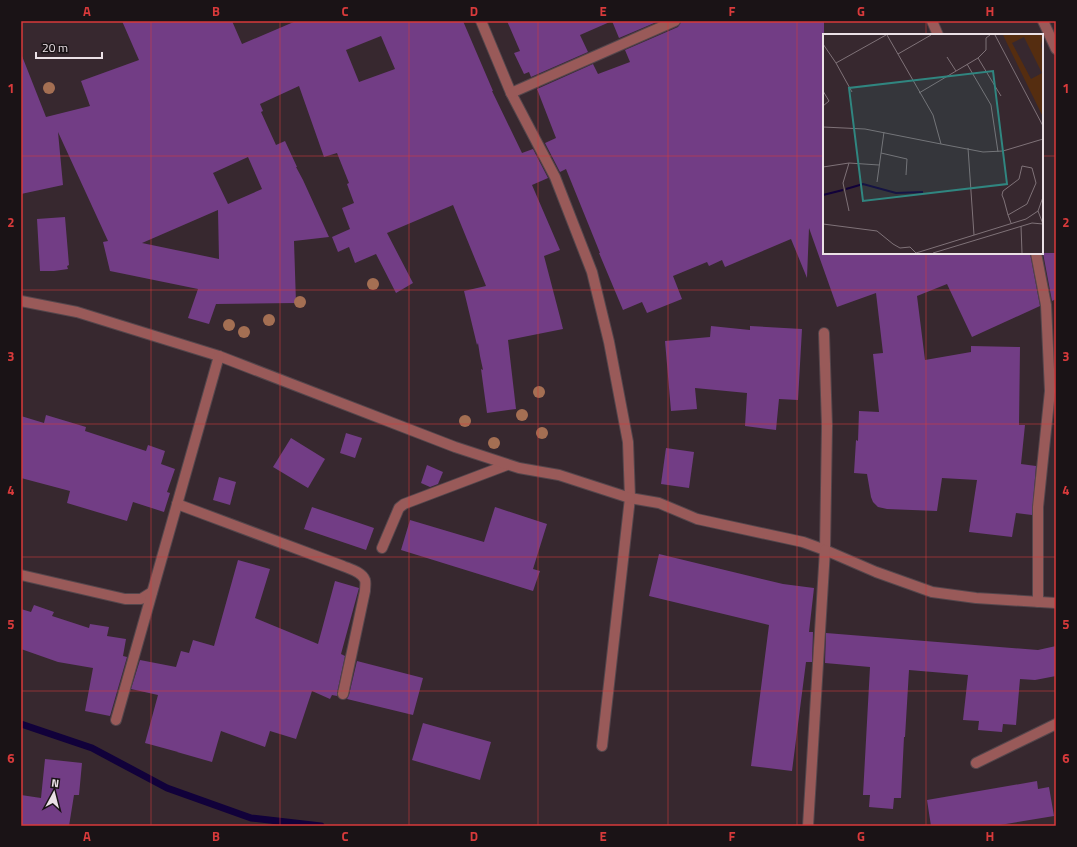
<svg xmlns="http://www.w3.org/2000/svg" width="1077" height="847" font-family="'Titillium Web',sans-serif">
<rect width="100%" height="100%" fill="#37282f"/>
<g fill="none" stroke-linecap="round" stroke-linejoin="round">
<polyline stroke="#11013a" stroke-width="7" points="21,724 92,748 167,788 251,818 321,826"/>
</g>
<g fill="#723d85" fill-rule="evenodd">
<path d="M122,21H232L242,44L296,21H463L493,91H492L522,153L533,149L548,178L532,185L560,250L544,256L560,317L563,329L508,340L516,409L487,413L481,369L483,370L480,356L478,343L477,345L464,291L486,286L453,205L387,233L413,283L396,293L376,254L355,263L349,247L338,252L332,237L350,229L342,208L354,203L347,184L349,183L337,153L324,157L299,86L260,104L263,111L261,112L276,145L285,141L297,167H296L303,180L329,237L294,241L296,303L216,304L209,324L188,318L198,289L110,271L103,242L108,241L58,132L63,185L21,194V56H22L46,117L90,106L81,81L139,60ZM381,36L395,69L359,82L346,50ZM248,157L262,189L228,204L213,173ZM218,210L219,259L142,243Z"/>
<polygon points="507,21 659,21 619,38 612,21 580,35 588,52 531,77 529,72 524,74 514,53 520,51"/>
<polygon points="681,21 824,21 824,253 1030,253 1040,306 972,337 947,284 917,296 925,360 971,352 971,346 1020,347 1019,425 1025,425 1021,464 1036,466 1032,515 1016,513 1012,537 969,532 977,480 942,478 937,511 887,509 878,507 873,502 871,497 867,474 854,473 856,440 858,441 859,411 879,412 873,354 883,353 876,293 837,307 809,228 807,278 791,239 725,267 722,260 709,266 707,262 673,276 682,299 647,313 642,302 623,310 599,253 600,253 566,169 560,172 545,143 556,138 537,89 593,64 598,74 630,62 625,50 678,27 680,24"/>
<polygon points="65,217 69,265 67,266 68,269 54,271 40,271 37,219"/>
<polygon points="1043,253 1056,253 1056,299 1052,301"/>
<polygon points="711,326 750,330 750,326 802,329 798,400 779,399 776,430 745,426 747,393 695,388 697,409 671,411 665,341 710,337"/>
<polygon points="46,415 86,427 85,431 146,451 148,445 165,451 161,464 175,469 167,492 170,493 164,512 133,502 127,521 67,503 70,491 21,478 21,416 44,423"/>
<polygon points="346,433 362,438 355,458 340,453"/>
<polygon points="291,438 325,459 308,488 273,467"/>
<polygon points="666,448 694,452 689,488 661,484"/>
<polygon points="427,465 443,472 438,484 430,487 421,483"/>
<polygon points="219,477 236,482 230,505 213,500"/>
<polygon points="312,507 374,528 366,550 304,529"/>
<polygon points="495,507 547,524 533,569 540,571 533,591 401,550 410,520 484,542"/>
<polygon points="659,554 783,584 814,588 809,632 813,632 812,662 806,662 792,771 751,766 769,625 649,596"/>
<polygon points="238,560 270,569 255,618 318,644 335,581 359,588 341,654 345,656 337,693 337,696 332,695 330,699 312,691 296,739 270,731 265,747 221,731 212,762 177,752 178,752 145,743 158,695 131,689 140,660 176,667 181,651 189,653 193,640 214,646"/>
<polygon points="34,605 54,612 52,616 89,628 90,624 109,627 107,636 126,639 123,656 127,657 110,716 85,711 93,668 58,662 21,649 21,609 31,612"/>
<polygon points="826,633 1038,650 1056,646 1056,676 1035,680 1020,679 1016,725 1003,724 1002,732 978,730 979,721 963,720 968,675 909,670 905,737 904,737 901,798 894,798 893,809 869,807 870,795 863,795 870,667 825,663"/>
<polygon points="357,661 423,678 413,715 347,699 349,695"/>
<polygon points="423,723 491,742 480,780 412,760"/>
<polygon points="45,759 82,763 79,795 74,795 69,826 21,826 21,795 41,798"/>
<polygon points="1037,781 1038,789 1049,787 1054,816 994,826 931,826 927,800"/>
</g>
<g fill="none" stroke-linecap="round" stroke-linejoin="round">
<defs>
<g id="lane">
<polyline points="824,333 827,426 825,550"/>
<polyline points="382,548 399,508 404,504 507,465"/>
<polyline points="602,746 630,498"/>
<polyline points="976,763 1056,724"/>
</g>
<g id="street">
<polyline points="481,21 511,93 555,177 592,272 609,342 628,442 630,498 659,503 697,519 803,542 825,550 876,572 932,592 976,598 1056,603"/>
<polyline points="932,21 938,35"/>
<polyline points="1043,21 1056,49"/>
<polyline points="511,93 675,21"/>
<polyline points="1036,253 1046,305 1050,391 1038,507 1038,602"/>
<polyline points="21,301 77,312 219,356 455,447 519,468 559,475 630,498"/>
<path d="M177,504L343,566C350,569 362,572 365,580C366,583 365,587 365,591L343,694"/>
<polyline points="21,575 125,599 141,599 152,592"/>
<polyline points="116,720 219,356"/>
<polyline points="808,826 825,550"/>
</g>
</defs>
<use href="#lane" stroke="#54464c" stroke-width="12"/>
<use href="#street" stroke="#54464c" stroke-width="12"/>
<use href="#lane" stroke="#995a59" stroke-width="10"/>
<use href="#street" stroke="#995a59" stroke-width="10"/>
</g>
<g fill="#a46f53">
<circle cx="49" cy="88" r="6"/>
<circle cx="373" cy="284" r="6"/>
<circle cx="300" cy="302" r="6"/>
<circle cx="269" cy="320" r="6"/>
<circle cx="229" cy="325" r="6"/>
<circle cx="244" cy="332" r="6"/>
<circle cx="539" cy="392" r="6"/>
<circle cx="522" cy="415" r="6"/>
<circle cx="465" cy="421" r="6"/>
<circle cx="542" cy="433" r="6"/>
<circle cx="494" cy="443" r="6"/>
</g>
<path fill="none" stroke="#d83a3b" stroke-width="1" stroke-opacity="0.55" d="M151,21V826M280,21V826M409,21V826M538,21V826M668,21V826M797,21V826M926,21V35M21,156H824M1042,156H1056M926,253V826M21,290H1056M21,424H1056M21,557H1056M21,691H1056"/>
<g transform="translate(823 34)">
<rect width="220" height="220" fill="#37282f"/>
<path d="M180,1H220L218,12L220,19V83ZM201,3L219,39L208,45L189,9Z" fill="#552d10" fill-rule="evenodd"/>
<path fill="none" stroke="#11013a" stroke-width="2" d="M23,155L40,150L73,159L100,158M0,161L20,156"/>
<path fill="none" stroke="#7f7278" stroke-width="1" d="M64,1L110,81L118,110L160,118L180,117L220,105M172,1L220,92M0,10L13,29M75,20L108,1M124,23L133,37M155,24L178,62M144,30L168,71L175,118M0,57L6,67L0,72M29,58L13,29L63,1M96,59L155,24L163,16V4L167,1M0,93L42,95L118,110M145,114L151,201M58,119L84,125L83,141M0,133L26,129L56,131M54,148L61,98M220,163L215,177L220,190M26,177L20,149L26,129M185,181L204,170L213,149L209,134L199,132L196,145L180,157L179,161L181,166L185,181L188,189M0,190L54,197L70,210L77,214L87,213L93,219M198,192L199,219M93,219L203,185L215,177M110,219L209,189L220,190"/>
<path fill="#308680" fill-opacity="0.15" stroke="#308680" stroke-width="2" d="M170,37L184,150L40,167L26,54Z"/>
<rect width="220" height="220" fill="none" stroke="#ebe1e6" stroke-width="2"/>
</g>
<rect width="1077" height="847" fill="none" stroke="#1a1316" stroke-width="44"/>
<g transform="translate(54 793) rotate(7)" stroke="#1a1316" stroke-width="3" paint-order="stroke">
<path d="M0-3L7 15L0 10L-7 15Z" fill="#ebe1e6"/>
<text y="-6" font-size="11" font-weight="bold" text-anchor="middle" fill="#ebe1e6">N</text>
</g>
<path d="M36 52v6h66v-6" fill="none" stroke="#ebe1e6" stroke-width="2"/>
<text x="42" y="52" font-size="12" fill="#ebe1e6" stroke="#1a1316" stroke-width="3" paint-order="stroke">20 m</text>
<rect x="22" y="22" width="1033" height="803" fill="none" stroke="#d83a3b" stroke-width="1.5"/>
<g font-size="13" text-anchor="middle" font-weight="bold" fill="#d83a3b">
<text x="87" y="16">A</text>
<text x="216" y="16">B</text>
<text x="345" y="16">C</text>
<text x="474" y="16">D</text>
<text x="603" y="16">E</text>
<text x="732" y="16">F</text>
<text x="861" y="16">G</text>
<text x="990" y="16">H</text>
<text x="11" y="93">1</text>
<text x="1066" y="93">1</text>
<text x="11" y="227">2</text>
<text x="1066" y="227">2</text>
<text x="11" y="361">3</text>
<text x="1066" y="361">3</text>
<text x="11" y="495">4</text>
<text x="1066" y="495">4</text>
<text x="11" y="629">5</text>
<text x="1066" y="629">5</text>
<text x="11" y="763">6</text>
<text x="1066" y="763">6</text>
<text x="87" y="841">A</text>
<text x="216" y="841">B</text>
<text x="345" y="841">C</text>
<text x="474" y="841">D</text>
<text x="603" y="841">E</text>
<text x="732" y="841">F</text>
<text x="861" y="841">G</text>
<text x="990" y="841">H</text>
</g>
</svg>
